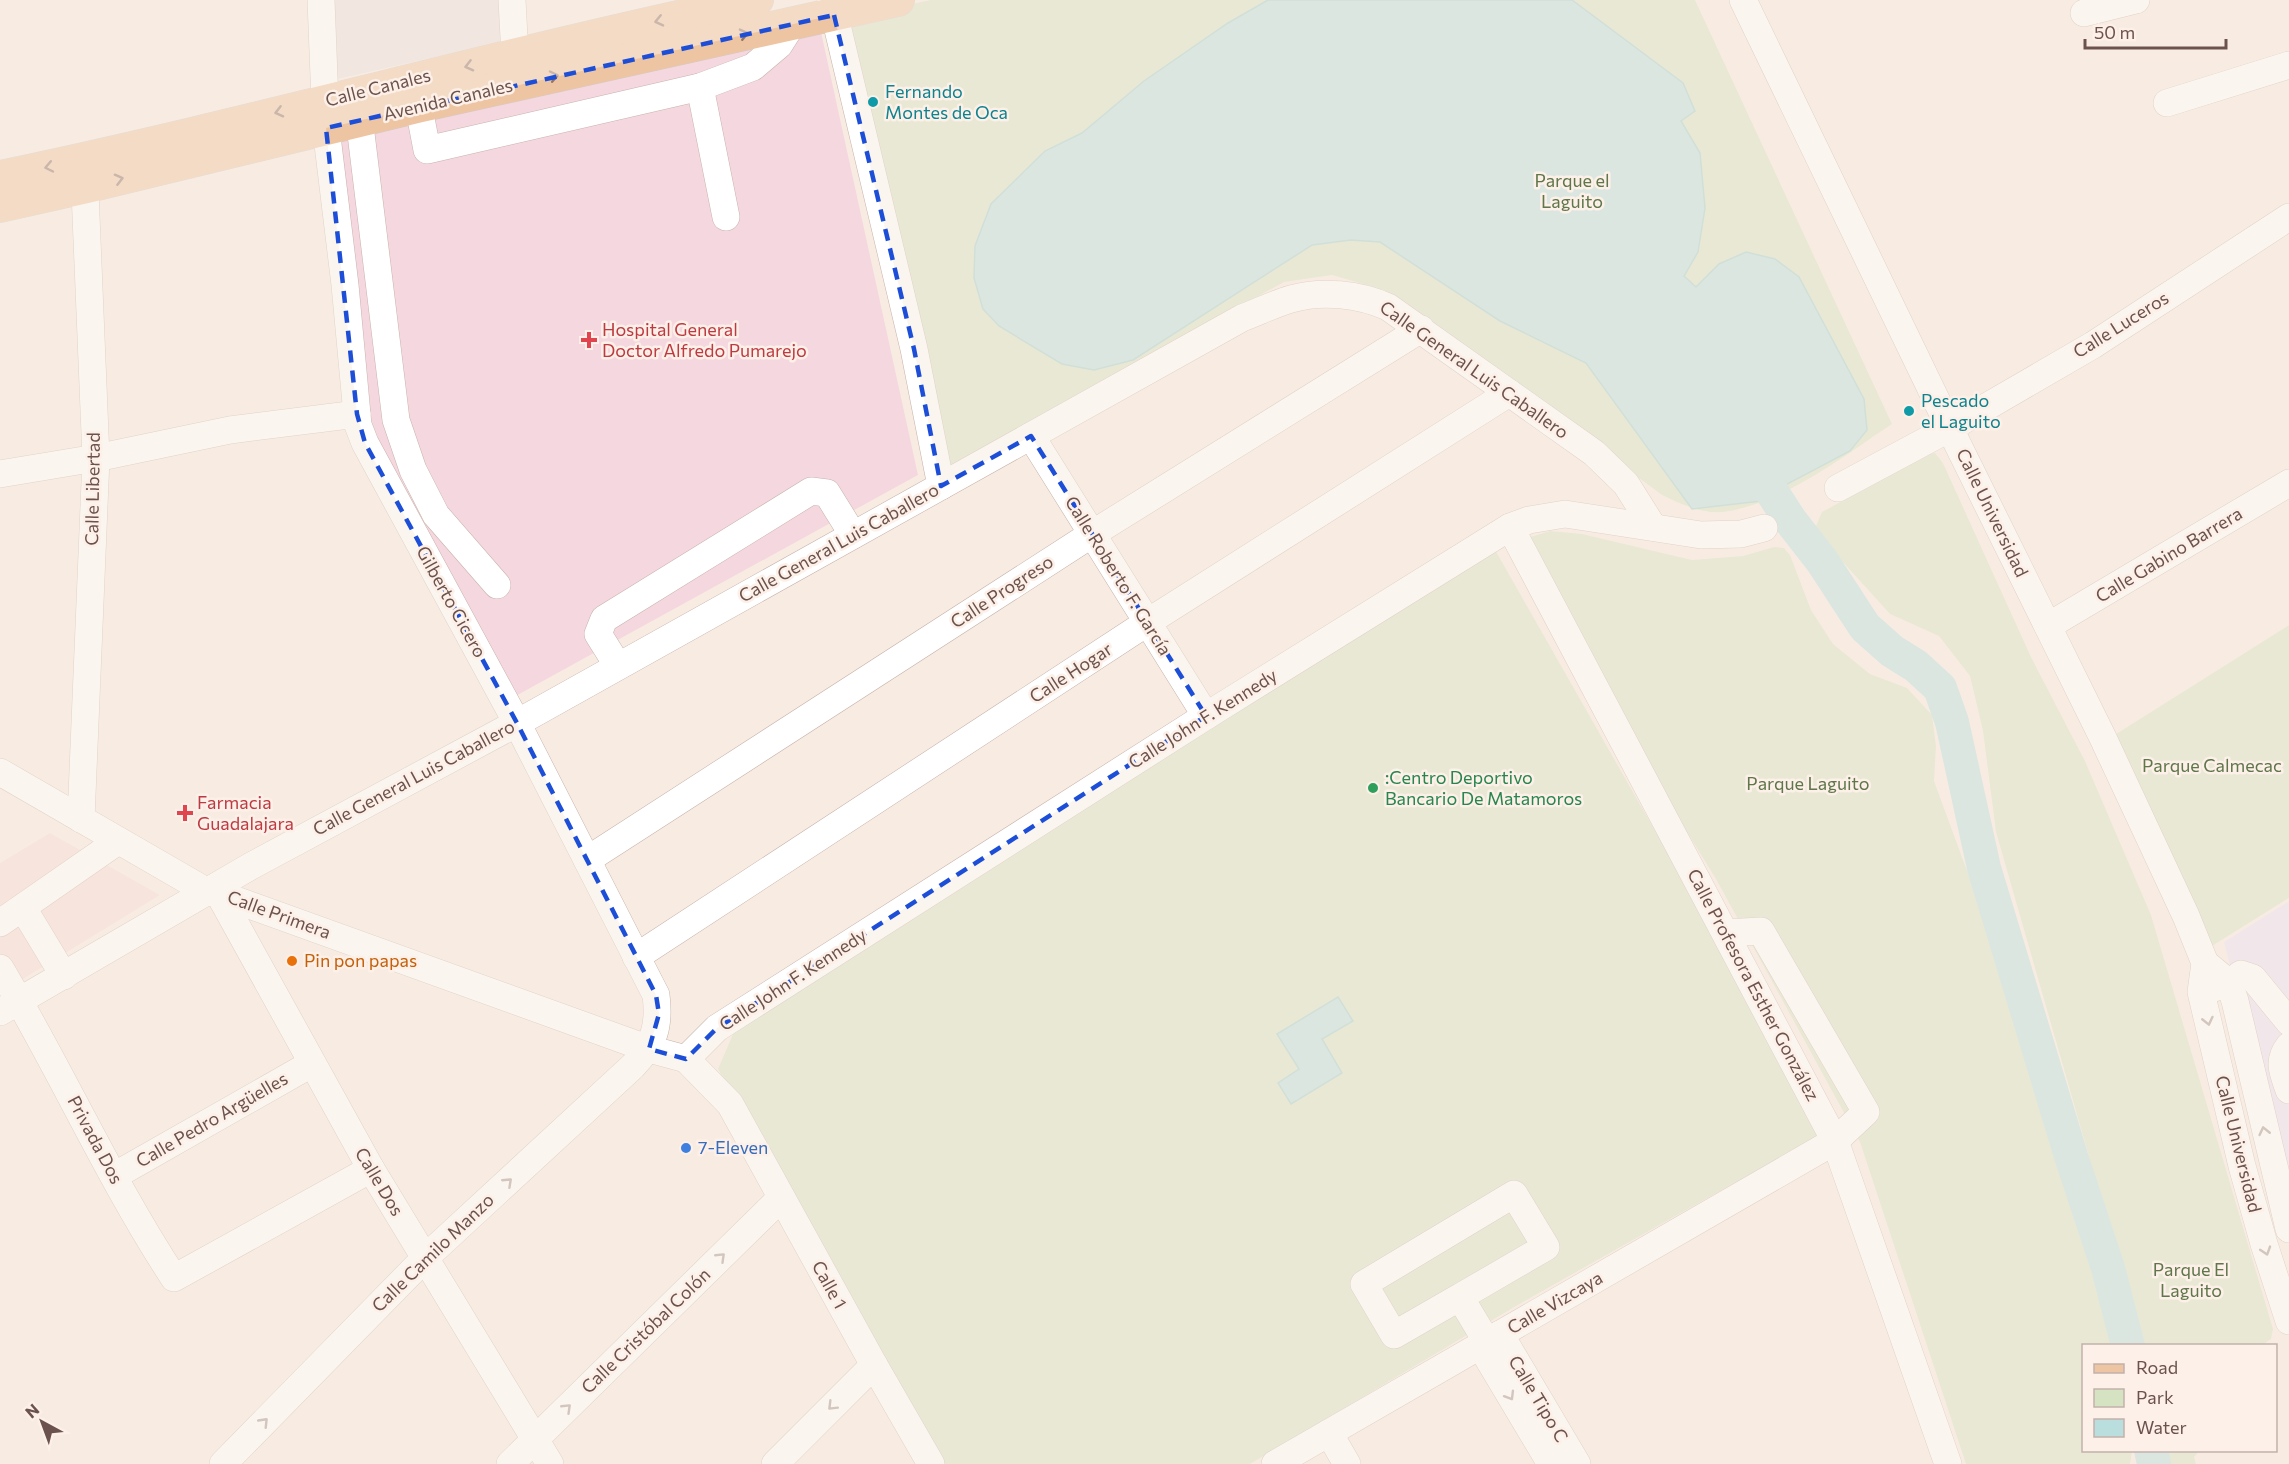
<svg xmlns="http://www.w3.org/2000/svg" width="2289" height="1464" font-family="Commissioner,sans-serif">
<rect width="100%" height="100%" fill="#f8ece2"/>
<polygon fill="#f7dbd7" points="50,833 160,895 0,993 0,863"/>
<polygon fill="#e8e0dd" points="330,0 500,0 502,42 333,80"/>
<polygon fill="#e9dff4" points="2289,901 2289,1199 2224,942"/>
<polygon fill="#f5d7e0" points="819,23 918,475 512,698 373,431 362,330 337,140"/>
<g fill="#d6e3c3">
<path d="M931,0H1695L1892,424C1844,456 1781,505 1723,512C1701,514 1681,504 1662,495L1384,290L1332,275L1284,282L946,468L844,18Z"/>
<polygon points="1935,453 1943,463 2031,657 2085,761 2151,915 2273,1329 2271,1339 2261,1346 2143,1345 1996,832 1983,731 1970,676 1939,636 1890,614 1821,538 1815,528 1822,512 1925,455"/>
<polygon points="1550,531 1582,534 1692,560 1743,556 1774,547 1784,548 1790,555 1811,610 1833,644 1870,674 1907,688 1932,715 1936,746 1934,781 2026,1031 2046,1120 2070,1200 2116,1321 2121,1345 2084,1346 2084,1450 2132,1451 2130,1464 1966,1464 1860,1142 1716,879 1637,751 1527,538"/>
<polygon points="1494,548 1826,1131 1516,1306 1250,1464 943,1464 718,1069 736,1027"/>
<polygon points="2289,625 2289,898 2212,946 2113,736"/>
<polygon points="2157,1451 2157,1450 2199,1451 2194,1457 2196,1464 2157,1464"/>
</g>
<g fill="#badedd" stroke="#a2cfce" stroke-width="1.5">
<polygon points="1268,0 1572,0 1683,83 1695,111 1681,121 1700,153 1705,208 1698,252 1684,276 1696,287 1719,264 1746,252 1775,259 1799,277 1864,399 1867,430 1850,451 1772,492 1761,501 1692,509 1586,363 1500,321 1380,242 1351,240 1312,245 1133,360 1094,370 1062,364 999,326 983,309 974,278 975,246 991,204 1045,151 1082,133 1144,81 1228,23"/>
<polygon points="1338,997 1353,1021 1322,1039 1342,1073 1291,1104 1278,1083 1299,1069 1277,1034"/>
</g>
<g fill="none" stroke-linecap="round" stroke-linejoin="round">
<g stroke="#badedd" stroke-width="34">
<polyline points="1772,492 1790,520 1822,561 1865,627 1892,651 1916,666 1940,688 1952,722 1984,868 2071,1156 2108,1268 2128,1346"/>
<polyline points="2151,1450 2154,1464"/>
</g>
<defs>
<g id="minor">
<polyline points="512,0 516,74"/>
<polyline points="831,0 914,349 941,486"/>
<polyline points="1743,0 1959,447 2103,738 2186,916 2205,963 2201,992 2242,1166 2264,1244 2289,1321"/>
<polyline points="2084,13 2136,0"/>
<polyline points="415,87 427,150 700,87 753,67 779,45 793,23"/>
<polyline points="700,87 726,217"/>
<polyline points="357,101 396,420 413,470 436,515 497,585"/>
<polyline points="2167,103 2289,65"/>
<polyline points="1031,436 1206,716"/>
<polyline points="0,474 96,458 230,430 357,414"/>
<polyline points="1838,488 1950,428 2093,345 2289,217"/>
<polyline points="1510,527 1835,1141 1948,1464"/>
<polyline points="2048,626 2289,483"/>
<polyline points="618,666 598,634 604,619 811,491 827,493 853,535"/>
<polyline points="0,772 206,891 219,894 649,1049 686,1059 730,1104 874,1365 931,1464"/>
<polyline points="81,819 96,458 84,167"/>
<polyline points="587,860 1092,534 1421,329"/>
<polyline points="219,894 371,1169 550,1464"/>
<polyline points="23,908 64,976"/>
<polyline points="0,923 118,841"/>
<polyline points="636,957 1148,622 1509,393"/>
<polyline points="2205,963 2229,983 2235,1001 2289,1229"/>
<path d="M0,968C61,1070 109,1179 174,1278L371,1169"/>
<polyline points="2214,988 2229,983 2241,974 2253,978 2289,1022"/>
<path d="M0,1012L251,866L517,723L1242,318C1258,312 1274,304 1291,299C1322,290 1359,294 1388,307L1594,453L1626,484L1653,527"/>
<path d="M2289,1046C2277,1061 2283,1073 2289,1090"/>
<polyline points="686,1059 717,1028 1206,716 1510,527 1529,520 1565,514 1701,535 1741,534 1764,528"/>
<polyline points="114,1176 311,1064"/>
<polyline points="1460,1297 1394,1335 1364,1284 1514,1194 1546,1247 1460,1297 1487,1342"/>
<polyline points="1500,1334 1577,1464"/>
<polyline points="1480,1345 1551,1464"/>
<polyline points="1329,1433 1347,1464"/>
<path d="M223,1464L425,1258L633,1066C654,1044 660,1026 656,995L517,723L365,443L358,425L345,285L326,128L321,0"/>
<polyline points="510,1464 781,1198"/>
<polyline points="775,1464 874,1365"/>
<polyline points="1275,1464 1835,1141 1866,1112 1761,931 1726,933"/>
</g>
<g id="major">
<path d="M0,177C254,124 503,53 757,0"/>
<polyline points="0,206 85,187 419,106 898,0"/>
</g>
</defs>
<use href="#minor" stroke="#c7b3ab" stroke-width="28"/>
<use href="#major" stroke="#d3cbc9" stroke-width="34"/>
<use href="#minor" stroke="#fff" stroke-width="27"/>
<use href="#major" stroke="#eec5a3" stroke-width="33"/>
</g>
<defs><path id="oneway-chevron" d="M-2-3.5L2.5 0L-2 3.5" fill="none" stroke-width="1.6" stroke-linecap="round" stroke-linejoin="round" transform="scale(1.5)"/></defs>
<g stroke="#937466">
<use href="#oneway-chevron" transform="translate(659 21) rotate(167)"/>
<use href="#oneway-chevron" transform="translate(744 34) rotate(-13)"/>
<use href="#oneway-chevron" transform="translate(469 66) rotate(166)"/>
<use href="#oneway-chevron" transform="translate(554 76) rotate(-12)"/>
<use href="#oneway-chevron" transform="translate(279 112) rotate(166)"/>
<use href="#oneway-chevron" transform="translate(49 167) rotate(168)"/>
<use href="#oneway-chevron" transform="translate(119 179) rotate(-14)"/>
</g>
<g stroke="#a79794">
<use href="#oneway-chevron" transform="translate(2208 1021) rotate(77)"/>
<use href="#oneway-chevron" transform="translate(2264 1131) rotate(-103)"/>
<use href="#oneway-chevron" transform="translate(508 1182) rotate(-43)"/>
<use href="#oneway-chevron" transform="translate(2266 1251) rotate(72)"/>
<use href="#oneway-chevron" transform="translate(721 1257) rotate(-44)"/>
<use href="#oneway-chevron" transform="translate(1510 1396) rotate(59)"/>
<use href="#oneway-chevron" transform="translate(832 1406) rotate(135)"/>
<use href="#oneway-chevron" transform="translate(567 1408) rotate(-44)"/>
<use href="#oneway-chevron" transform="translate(264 1422) rotate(-46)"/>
</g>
<path d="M0 0H2289V1464H0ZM834,15L914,349L941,486L1031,436L1206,716L717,1028L686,1059L649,1049L659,1014L656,995L517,723L365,443L357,414L326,128Z" fill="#f8ece2" fill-opacity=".55" fill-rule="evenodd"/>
<path fill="none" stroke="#1d4ed8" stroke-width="4.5" stroke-dasharray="12 8" stroke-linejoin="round" d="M834,15L914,349L941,486L1031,436L1206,716L717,1028L686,1059L649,1049L659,1014L656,995L517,723L365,443L357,414L326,128Z"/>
<g fill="#0f9aa8" stroke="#fcf0e8" stroke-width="2">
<circle cx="873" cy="102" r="6"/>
<circle cx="1909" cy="411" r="6"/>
</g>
<g fill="#e0444e" stroke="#fcf0e8" stroke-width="2">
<path d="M586 331h6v6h6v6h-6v6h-6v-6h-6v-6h6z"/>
<path d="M182 804h6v6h6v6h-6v6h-6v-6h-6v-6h6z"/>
</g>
<circle fill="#2e9e5b" stroke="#fcf0e8" stroke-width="2" cx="1373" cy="788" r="6"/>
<circle fill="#e8710a" stroke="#fcf0e8" stroke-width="2" cx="292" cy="961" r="6"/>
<circle fill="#3f7fe0" stroke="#fcf0e8" stroke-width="2" cx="686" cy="1148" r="6"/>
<g text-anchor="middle" stroke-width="5" stroke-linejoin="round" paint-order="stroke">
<g font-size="18" fill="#6c524c" stroke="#fcf0e8">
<text transform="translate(378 88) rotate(-14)" y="6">Calle Canales</text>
<text transform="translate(448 100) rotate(-13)" y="6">Avenida Canales</text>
<text transform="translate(2121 325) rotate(-32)" y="6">Calle Luceros</text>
<text transform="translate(1474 370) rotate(35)" y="6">Calle General Luis Caballero</text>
<text transform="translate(93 489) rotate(-89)" y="6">Calle Libertad</text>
<text transform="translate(1992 513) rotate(64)" y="6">Calle Universidad</text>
<text transform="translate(839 543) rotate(-29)" y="6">Calle General Luis Caballero</text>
<text transform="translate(2169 555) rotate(-31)" y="6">Calle Gabino Barrera</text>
<text transform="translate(1118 576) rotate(58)" y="6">Calle Roberto F. García</text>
<text transform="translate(1002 592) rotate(-33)" y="6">Calle Progreso</text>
<text transform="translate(451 602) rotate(61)" y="6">Gilberto Cicero</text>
<text transform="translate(1071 673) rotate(-33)" y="6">Calle Hogar</text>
<text transform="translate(1203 719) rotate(-32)" y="6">Calle John F. Kennedy</text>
<text transform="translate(414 778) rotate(-28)" y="6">Calle General Luis Caballero</text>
<text transform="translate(279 915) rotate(20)" y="6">Calle Primera</text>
<text transform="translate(793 980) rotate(-33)" y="6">Calle John F. Kennedy</text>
<text transform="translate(1753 985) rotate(62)" y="6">Calle Profesora Esther González</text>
<text transform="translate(212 1120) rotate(-30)" y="6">Calle Pedro Argüelles</text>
<text transform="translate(95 1140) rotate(62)" y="6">Privada Dos</text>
<text transform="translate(2238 1144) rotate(76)" y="6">Calle Universidad</text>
<text transform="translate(379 1182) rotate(59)" y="6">Calle Dos</text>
<text transform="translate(433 1253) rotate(-44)" y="6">Calle Camilo Manzo</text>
<text transform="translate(829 1285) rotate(61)" y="6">Calle 1</text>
<text transform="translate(1555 1303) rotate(-30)" y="6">Calle Vizcaya</text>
<text transform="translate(646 1331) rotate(-44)" y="6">Calle Cristóbal Colón</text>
<text transform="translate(1538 1399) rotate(59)" y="6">Calle Tipo C</text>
</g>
<g font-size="18" fill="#0d838f" stroke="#fcf0e8" text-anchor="start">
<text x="885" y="98">Fernando<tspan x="885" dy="21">Montes de Oca</tspan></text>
<text x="1921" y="407">Pescado<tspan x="1921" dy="21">el Laguito</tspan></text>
</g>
<g font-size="18" fill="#5e7649" stroke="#fcf0e8">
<text x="1572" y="187">Parque el<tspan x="1572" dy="21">Laguito</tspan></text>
<text x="2212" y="772">Parque Calmecac</text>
<text x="1808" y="790">Parque Laguito</text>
<text x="2191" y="1276">Parque El<tspan x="2191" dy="21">Laguito</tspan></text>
</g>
<g font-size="18" fill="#be3a42" stroke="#fcf0e8" text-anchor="start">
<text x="602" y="336">Hospital General<tspan x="602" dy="21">Doctor Alfredo Pumarejo</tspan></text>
<text x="197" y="809">Farmacia<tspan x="197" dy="21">Guadalajara</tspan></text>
</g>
<g font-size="18" fill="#27864d" stroke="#fcf0e8" text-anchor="start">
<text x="1385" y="784">:Centro Deportivo<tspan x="1385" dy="21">Bancario De Matamoros</tspan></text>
</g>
<g font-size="18" fill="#c56008" stroke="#fcf0e8" text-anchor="start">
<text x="304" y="967">Pin pon papas</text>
</g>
<g font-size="18" fill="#366cbe" stroke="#fcf0e8" text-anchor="start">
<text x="698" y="1154">7-Eleven</text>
</g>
</g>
<rect x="2082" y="1344" width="195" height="108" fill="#fcf0e8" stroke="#c2b1aa" stroke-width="1.5"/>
<rect x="2094" y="1364" width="30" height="9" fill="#eec5a3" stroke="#c2b1aa" stroke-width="1.5"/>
<text x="2136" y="1374" font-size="18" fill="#6c524c">Road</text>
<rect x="2094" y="1389" width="30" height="18" fill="#d6e3c3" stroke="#c2b1aa" stroke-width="1.5"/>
<text x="2136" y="1404" font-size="18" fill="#6c524c">Park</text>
<rect x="2094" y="1419" width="30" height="18" fill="#badedd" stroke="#c2b1aa" stroke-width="1.5"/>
<text x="2136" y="1434" font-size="18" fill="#6c524c">Water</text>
<g transform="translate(42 1422) rotate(319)" stroke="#fcf0e8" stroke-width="4.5" paint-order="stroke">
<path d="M0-4.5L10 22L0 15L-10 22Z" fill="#6c524c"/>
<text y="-9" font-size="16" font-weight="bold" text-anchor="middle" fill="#6c524c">N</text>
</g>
<path d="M2085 39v9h141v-9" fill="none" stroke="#6c524c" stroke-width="3"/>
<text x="2094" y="39" font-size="18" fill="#6c524c" stroke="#fcf0e8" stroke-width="4.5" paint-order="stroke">50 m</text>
</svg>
